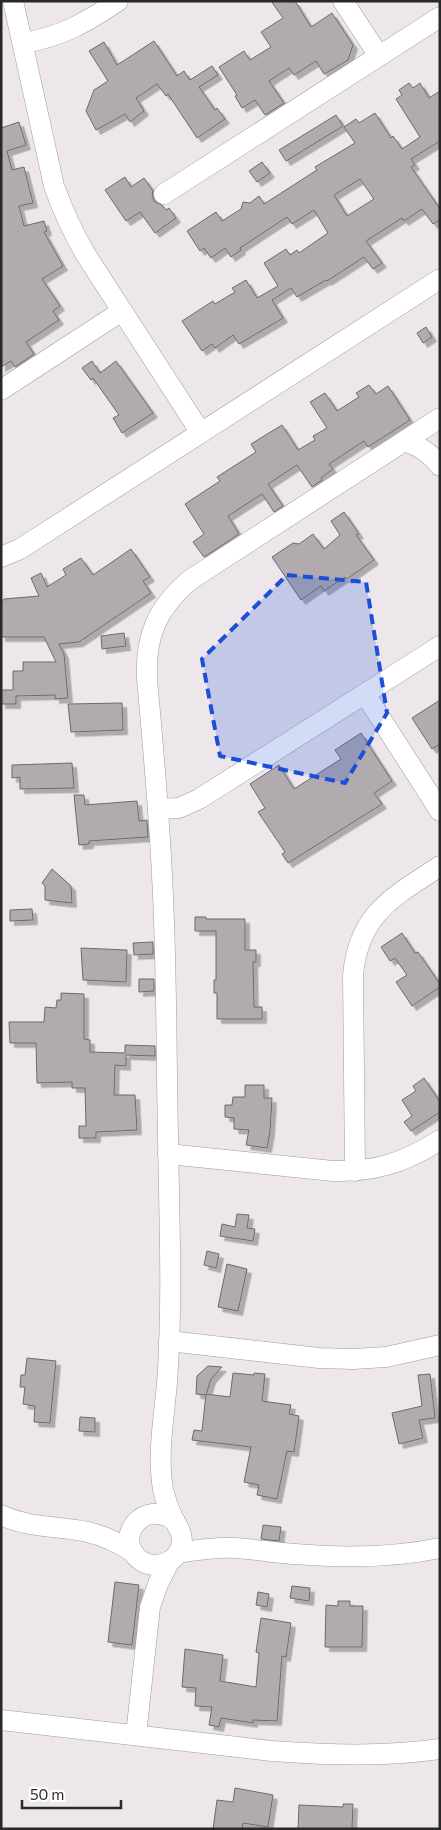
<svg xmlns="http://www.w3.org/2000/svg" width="441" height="1830" font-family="Commissioner,sans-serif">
<defs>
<filter id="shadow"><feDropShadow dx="4.5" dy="4.5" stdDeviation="0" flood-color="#0004"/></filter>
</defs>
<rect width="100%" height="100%" fill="#ede7ec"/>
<g fill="#b1abb0" stroke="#6e696d" fill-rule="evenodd" filter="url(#shadow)">
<polygon points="271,1 295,1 311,27 332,13 353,45 348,60 324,74 316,61 294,75 289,68 269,81 284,103 265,115 255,100 242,108 235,96 237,95 219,67 244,51 250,60 271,47 261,32 283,18"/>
<polygon points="154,41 177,76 184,71 190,80 212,66 218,75 199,87 215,110 217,108 225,119 197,138 168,94 166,96 157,84 136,98 144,111 130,122 125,114 96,130 86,111 94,90 108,81 89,51 104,42 117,65"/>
<path d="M409,83L413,88L420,83L429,98L440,91V141L411,159L415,165L411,167L440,209V220L433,224L422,209L404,221L402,218L366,241L382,263L373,269L364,257L327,281L326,280L297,297L291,288L272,300L283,318L239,344L233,335L215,348L212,344L202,351L182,321L213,301L215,304L235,292L232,288L246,280L257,298L278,286L264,263L286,249L290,255L297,250L299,253L328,233L314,210L292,224L287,217L240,248L241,250L231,257L225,248L211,258L204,248L200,251L187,231L216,212L222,221L241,209L243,202L250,203L259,196L264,204L317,170L315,167L355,143L344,127L356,119L359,123L375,113L391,138L393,136L402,149L420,137L396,99L402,95L399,90ZM360,179L374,199L347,216L334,195Z"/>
<polygon points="336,115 343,126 286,161 279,150"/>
<polygon points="19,122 26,145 7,151 12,170 24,167 33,203 19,206 24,226 44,221 47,231 44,232 63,266 42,279 60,306 53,311 59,320 26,342 34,354 15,367 11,361 1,367 1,128"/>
<polygon points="262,162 270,173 257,182 249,171"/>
<polygon points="125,177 131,187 144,178 153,191 152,195 154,201 163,206 166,210 169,208 176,218 155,233 140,212 126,221 105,190"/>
<polygon points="426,327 432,337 423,343 417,333"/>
<polygon points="92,361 100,373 116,361 153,413 122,433 113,418 119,415 93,378 91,380 82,368"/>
<polygon points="369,385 376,394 388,386 410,420 368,447 364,441 329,464 333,469 321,478 322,480 312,487 297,465 268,484 283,506 274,512 262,494 228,516 239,534 204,557 193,542 204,534 185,504 220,481 217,477 256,452 251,444 282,425 298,450 315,440 313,436 327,428 310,402 325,393 337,411 359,397 356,393"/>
<polygon points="344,512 359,534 356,535 374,560 347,579 345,577 324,591 321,586 301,600 272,557 293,543 299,544 313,534 324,549 340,535 331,521"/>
<polygon points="131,549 150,577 143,581 151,593 79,642 59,644 64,654 68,698 55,699 55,695 16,696 16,704 1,704 1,690 13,690 13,671 23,671 23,662 56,662 44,637 1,637 1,603 4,599 39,596 31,578 41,573 47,587 66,575 63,569 81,558 93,575"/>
<polygon points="124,633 126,646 102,649 101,636"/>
<polygon points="440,700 440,744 432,749 412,718"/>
<polygon points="122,703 123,730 71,732 68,704"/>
<polygon points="361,733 392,781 374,793 382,804 288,863 282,854 285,852 258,812 265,808 250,784 279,765 294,789 341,759 335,750"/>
<polygon points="72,763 74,788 20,789 20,777 12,778 12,765"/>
<polygon points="74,795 84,795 85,805 137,801 139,821 147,820 148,837 89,841 89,844 79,845"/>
<polygon points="52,869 71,886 72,903 45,900 45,886 42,883"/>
<polygon points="32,909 33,920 10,921 10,910"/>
<polygon points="195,917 206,917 206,919 245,919 245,950 256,950 256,962 253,962 254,1007 262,1007 262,1019 217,1019 217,993 214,993 214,980 216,980 216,931 195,931"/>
<polygon points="402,933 415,953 418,952 440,984 440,987 412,1006 396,982 407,975 395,958 390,961 381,947"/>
<polygon points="153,942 153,954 134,955 133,943"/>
<polygon points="81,948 127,950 126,982 83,980"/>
<polygon points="139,979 154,979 154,991 139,992"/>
<polygon points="61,993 84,994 84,1039 90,1040 90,1052 125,1053 125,1045 155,1046 155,1056 126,1055 126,1066 115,1065 114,1095 135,1095 137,1130 96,1132 96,1138 79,1138 79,1126 86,1126 85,1088 72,1088 72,1082 37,1083 36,1043 10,1043 9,1022 44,1022 45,1007 56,1008 57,1000 61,1000"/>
<polygon points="424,1078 440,1102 440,1112 411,1131 404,1122 412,1116 402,1100 416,1091 413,1086"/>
<polygon points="245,1085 264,1085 264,1098 272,1098 270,1131 267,1148 246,1145 249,1130 234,1129 234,1118 225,1117 225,1105 232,1105 233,1097 245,1097"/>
<polygon points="237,1214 249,1215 247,1228 255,1229 253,1241 220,1236 222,1224 235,1227"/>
<polygon points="207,1251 219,1254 216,1268 204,1265"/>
<polygon points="227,1264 247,1269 238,1311 218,1307"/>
<polygon points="27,1358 56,1361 50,1423 34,1422 35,1406 23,1404 25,1387 20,1387 21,1375 25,1375"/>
<polygon points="208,1366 222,1367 211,1379 206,1395 196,1394 197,1376"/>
<polygon points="233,1373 254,1375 254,1373 265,1374 262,1401 291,1405 289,1414 299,1416 294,1452 287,1451 277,1499 257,1495 259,1485 244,1482 251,1447 192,1440 194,1430 202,1431 206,1394 230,1397"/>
<polygon points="430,1374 435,1418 419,1420 423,1438 399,1444 392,1413 422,1406 418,1375"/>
<polygon points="80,1417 95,1418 95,1432 79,1431"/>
<polygon points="263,1525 281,1527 279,1541 261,1539"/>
<polygon points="115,1582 139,1585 132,1645 108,1642"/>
<polygon points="292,1586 310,1588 309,1601 290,1598"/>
<polygon points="258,1592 269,1594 267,1607 256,1605"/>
<polygon points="338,1601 350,1601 350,1606 363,1606 362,1647 325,1647 326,1605 338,1606"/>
<polygon points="261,1618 291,1623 286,1657 282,1656 277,1721 253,1720 253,1723 221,1718 219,1727 209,1725 212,1707 195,1706 196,1688 182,1687 185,1649 223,1655 220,1681 256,1687 259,1653 256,1652"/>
<polygon points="235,1788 273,1795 268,1827 243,1823 242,1829 213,1829 217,1800 233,1802"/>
<polygon points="343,1804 353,1804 352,1829 298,1829 299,1805 343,1807"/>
</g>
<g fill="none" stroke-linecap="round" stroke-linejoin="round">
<defs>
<g id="minor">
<path d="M13,1L54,186C63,211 73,233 86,255L201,433"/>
<polyline points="343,1 379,56"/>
<path d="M24,43C63,36 85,23 118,1"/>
<polyline points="164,194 440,17"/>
<polyline points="1,390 122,311"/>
<path d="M405,441C419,446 431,453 440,466"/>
<polyline points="1,557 20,549 440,279"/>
<polyline points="365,694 440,811"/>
<polyline points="158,809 179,808 199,799 440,646"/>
<path d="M168,1154L333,1171C375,1172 404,1163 440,1140"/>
<path d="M355,1171L353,975C359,913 393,897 440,866"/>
<polyline points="169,1341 319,1358 353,1359 386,1357 440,1345"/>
<path d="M1,1515C28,1528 59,1526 88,1532C104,1536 119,1543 133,1552"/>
<path d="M175,1521C144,1497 112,1538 140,1560C156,1572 181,1561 182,1541C182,1531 177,1526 173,1518C169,1509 165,1499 163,1489C157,1455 164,1418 167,1383C173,1301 169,1217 168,1135C166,1049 167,962 162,876C159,810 153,745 147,679C145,636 157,608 190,580L440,418"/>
<path d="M178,1553C197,1550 216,1547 235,1548C255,1549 275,1553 295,1554C343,1558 392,1558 440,1548"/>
<path d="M1,1720L272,1751C328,1755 384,1757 440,1749"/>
<polyline points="136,1735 150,1607 158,1584 169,1562"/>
</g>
</defs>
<use href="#minor" stroke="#9f9a9f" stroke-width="21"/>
<use href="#minor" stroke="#fff" stroke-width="20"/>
</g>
<path fill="#1d4ed8" fill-opacity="0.2" stroke="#1d4ed8" stroke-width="4" stroke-dasharray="10 6" stroke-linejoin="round" d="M287,575L366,582L387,713L345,783L220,756L202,659Z"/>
<rect width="441" height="1830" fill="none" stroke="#292728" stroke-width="5"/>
<path d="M22 1800v8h99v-8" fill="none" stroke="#292728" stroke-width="2.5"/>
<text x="30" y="1800" font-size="15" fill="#292728" stroke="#ffffff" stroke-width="4" paint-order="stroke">50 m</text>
</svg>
